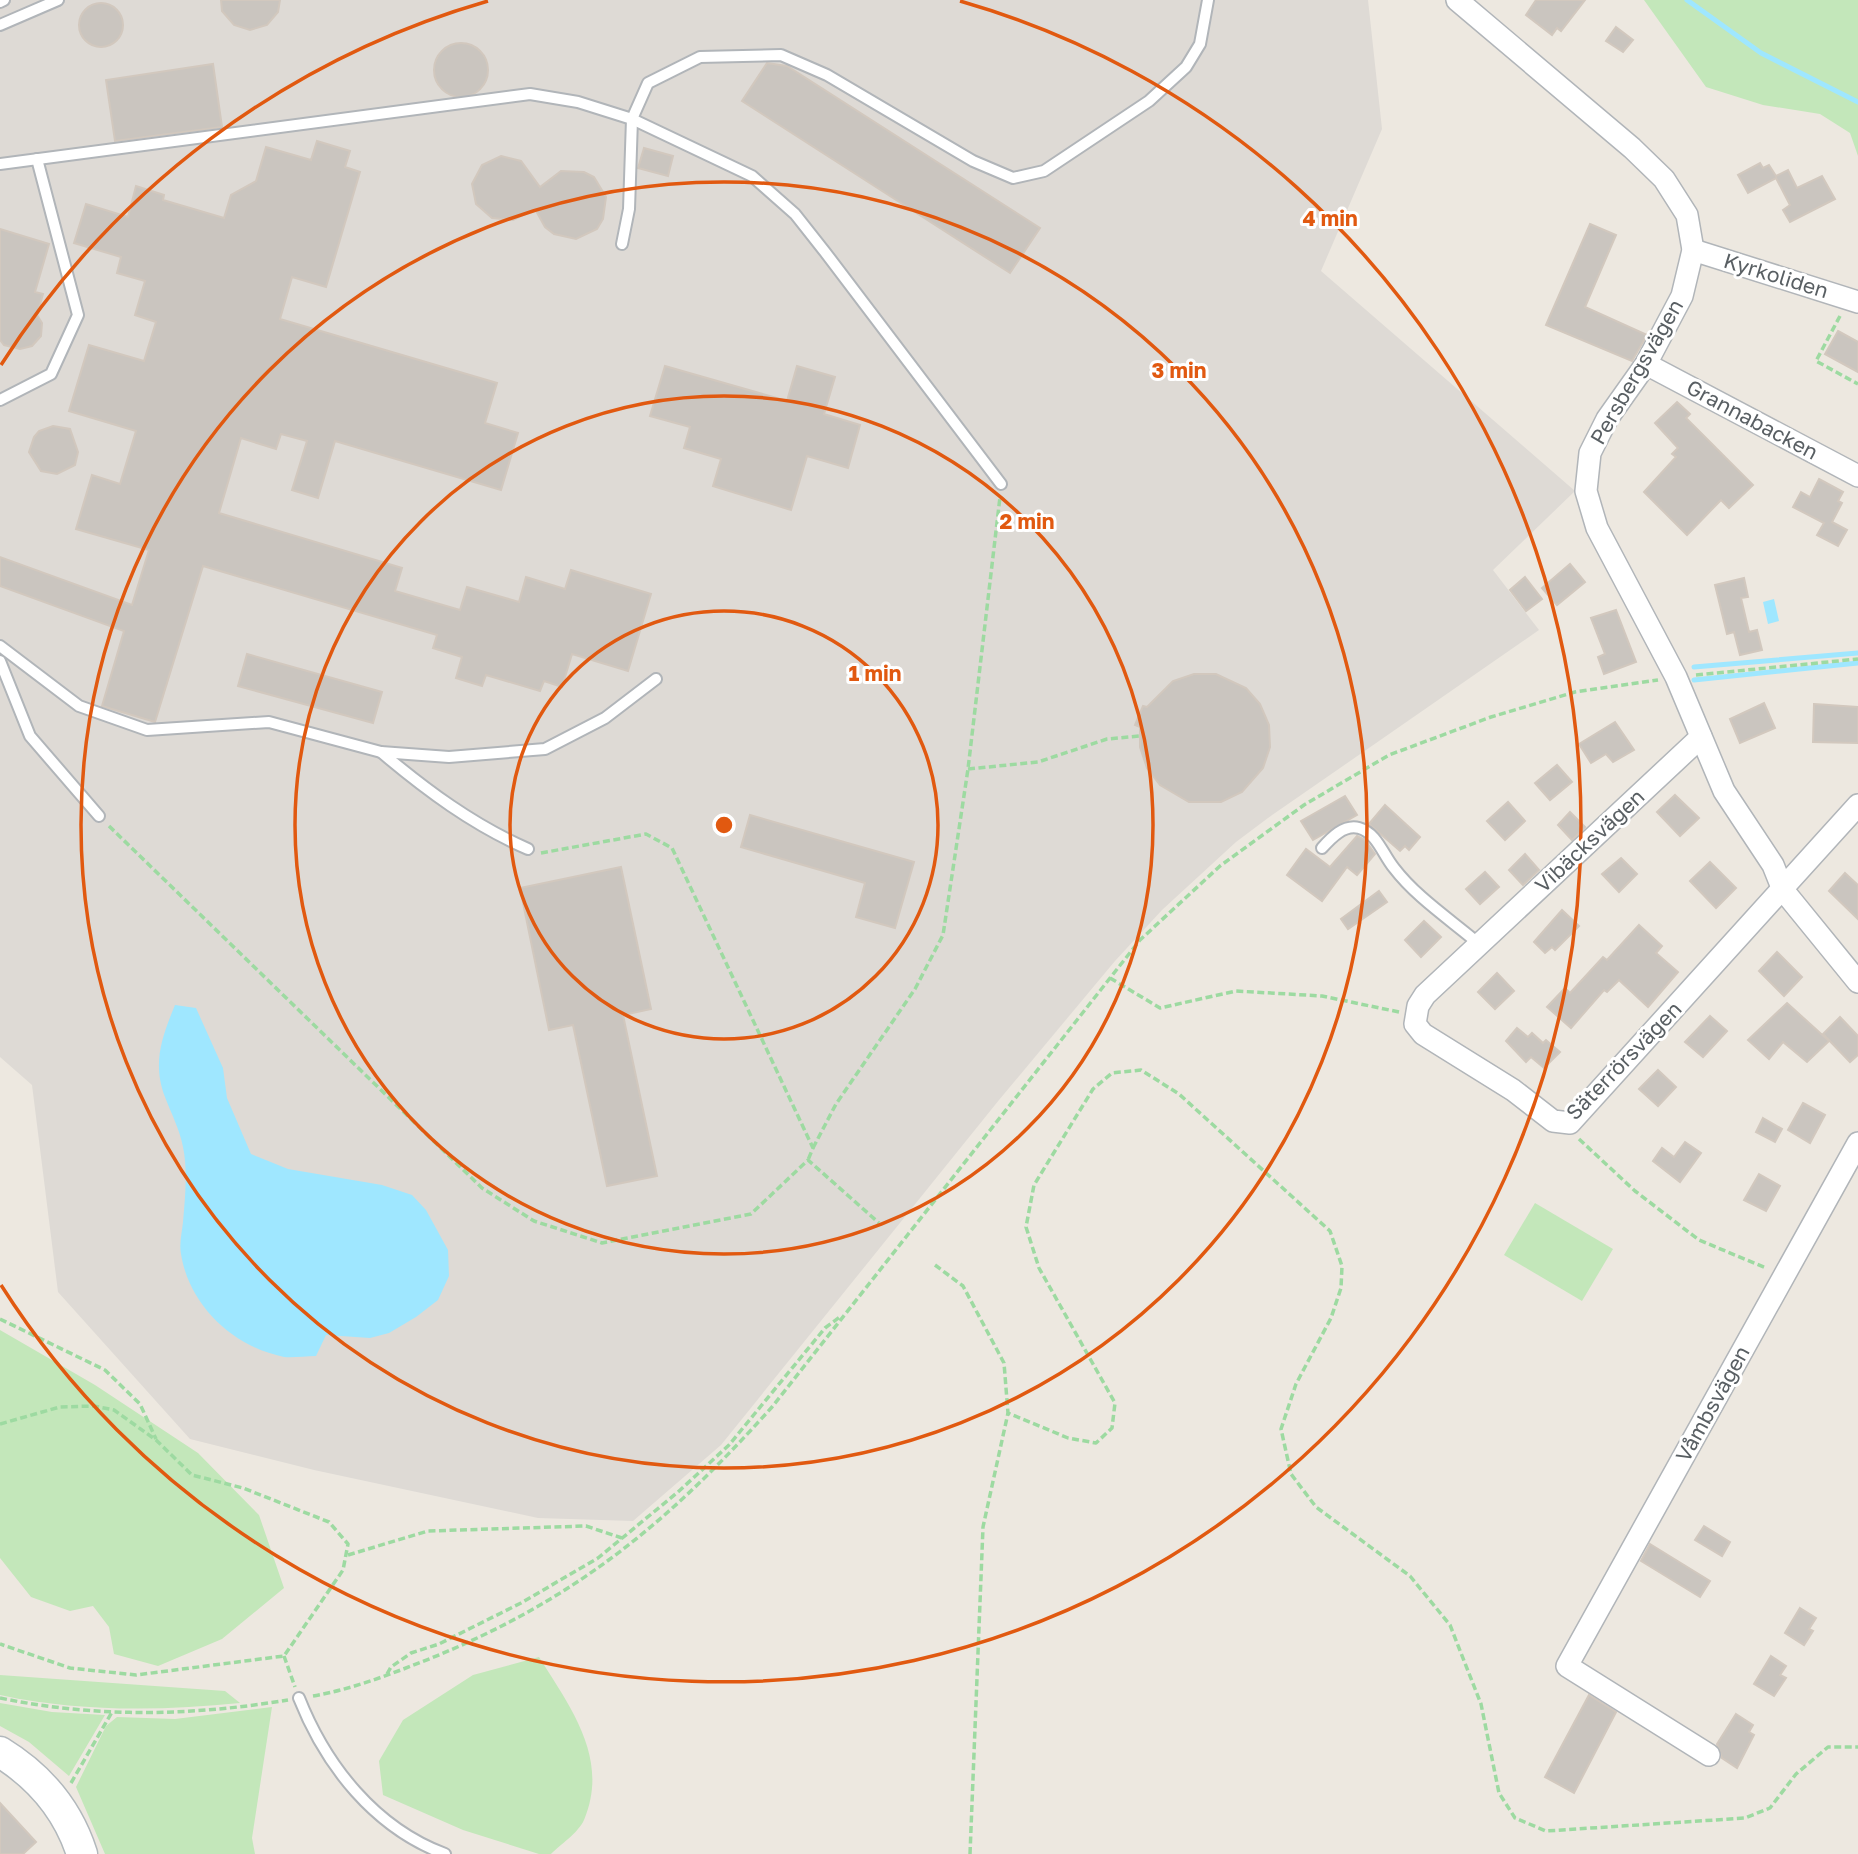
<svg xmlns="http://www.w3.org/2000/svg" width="1858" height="1854" font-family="'Golos Text',sans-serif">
<rect width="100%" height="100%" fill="#ede8e0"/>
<polygon fill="#dedad5" points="0,0 1368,0 1382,129 1321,271 1575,491 1493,570 1539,630 1268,818 1236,842 1162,910 1115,961 999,1100 721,1445 633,1521 538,1518 314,1470 190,1439 58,1292 32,1085 0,1057"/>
<g fill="#c3e7ba">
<polygon points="1644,0 1858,0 1858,156 1850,133 1820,114 1763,105 1706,87"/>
<polygon points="1535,1203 1613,1249 1582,1301 1504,1255"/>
<polygon points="0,1330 95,1385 198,1453 259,1515 284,1588 222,1639 158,1666 114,1654 109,1627 93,1606 70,1611 31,1597 0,1558"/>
<path d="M539,1657C570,1707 610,1758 584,1820C579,1832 560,1845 551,1854H539L463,1830L383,1795L379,1761L403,1720L473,1675Z"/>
<path d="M0,1675L225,1691L240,1703C160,1711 79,1712 0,1695Z"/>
<polygon points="0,1703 52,1712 105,1715 69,1776 29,1742 0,1726"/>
<polygon points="272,1707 252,1838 255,1854 105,1854 76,1787 106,1726 117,1717 175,1719"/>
</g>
<g fill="#9fe7ff">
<polygon points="1774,599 1779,621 1768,624 1763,602"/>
<path d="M175,1005L196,1008L223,1068L227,1098L251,1154L288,1169L382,1185L412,1195L426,1210L448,1250L449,1276L438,1300L416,1317L389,1333L370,1338L326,1335L316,1356C305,1356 293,1358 284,1357C233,1347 189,1305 181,1254C179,1244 182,1232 183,1222C185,1198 188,1171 183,1147C180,1130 171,1113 165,1097C152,1063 162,1037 175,1005Z"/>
</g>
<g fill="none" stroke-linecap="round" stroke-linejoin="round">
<g stroke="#9fe7ff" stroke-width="5">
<polyline points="1687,0 1761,53 1858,102"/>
<polyline points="1694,667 1858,653"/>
<polyline points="1694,680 1858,663"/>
</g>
</g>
<g fill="#cac5bf" stroke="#d2c8be" stroke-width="2">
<polygon points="221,0 280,0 278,12 267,25 250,30 234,25 222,11"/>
<polygon points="1536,0 1585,0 1561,31 1557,28 1552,35 1526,15"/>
<circle cx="101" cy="25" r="22"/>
<polygon points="1616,27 1633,40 1623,52 1606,41"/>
<circle cx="461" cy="70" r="27"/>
<polygon points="767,63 787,66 1040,228 1010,273 742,101"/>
<polygon points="213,64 222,127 115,141 106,80"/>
<polygon points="317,141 350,151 345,167 360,172 326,287 292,277 280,319 497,383 485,423 518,433 501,490 335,441 318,498 292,490 307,441 281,434 276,449 241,438 219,513 402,568 395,591 460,610 467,587 519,602 526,577 565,589 571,570 651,594 628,671 572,654 562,687 544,681 540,691 486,675 482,686 456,678 462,657 433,648 437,635 203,566 155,722 102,706 124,631 0,586 0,557 132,605 149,550 76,529 92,475 120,484 136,431 69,411 89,345 144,361 156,322 135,315 145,281 117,273 121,257 74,243 86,204 128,217 136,186 164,195 163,200 224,218 231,195 256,181 266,147 311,160"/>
<polygon points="644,148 673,156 668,176 638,168"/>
<polygon points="501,156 521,161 540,187 561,171 584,172 594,177 606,197 603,219 597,229 576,239 554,234 545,227 535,209 513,220 492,218 476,204 472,184 482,165"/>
<polygon points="1760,163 1763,168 1769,165 1776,176 1788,170 1797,188 1822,176 1835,199 1790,222 1783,210 1790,205 1776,178 1748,193 1738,175"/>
<polygon points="1590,224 1616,235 1585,307 1647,335 1632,361 1546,325"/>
<polygon points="0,229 49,244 35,292 43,294 37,315 42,323 41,336 32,346 20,349 4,345 0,340"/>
<polygon points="1838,331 1858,342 1858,372 1825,354"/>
<polygon points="665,366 787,401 797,366 835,377 824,414 860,425 848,468 807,456 791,510 713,486 721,459 684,448 690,427 650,416"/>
<polygon points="1677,402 1690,414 1686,418 1753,485 1729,508 1721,500 1687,535 1644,492 1676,457 1672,454 1678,448 1655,423"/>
<polygon points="53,426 70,429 78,452 75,465 57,474 41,471 29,452 34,437 39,431"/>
<polygon points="1819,479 1843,492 1838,501 1842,503 1832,522 1847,530 1838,546 1817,535 1824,523 1793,507 1801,492 1810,497"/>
<polygon points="1570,564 1585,582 1557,605 1542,588"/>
<polygon points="1525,577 1542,599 1526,611 1510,590"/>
<polygon points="1744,578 1748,597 1741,598 1749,632 1757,630 1762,650 1740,655 1734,632 1727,634 1715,585"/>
<polygon points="1616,610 1636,662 1604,674 1598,657 1605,654 1591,618"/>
<polygon points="247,654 382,692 373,723 238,686"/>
<polygon points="1194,674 1216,674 1246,688 1260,704 1269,725 1270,747 1263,768 1242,792 1221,802 1189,802 1160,785 1147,768 1140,747 1140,727 1135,725 1143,706 1147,707 1173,681"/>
<polygon points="1764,703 1775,728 1740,743 1730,719"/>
<polygon points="1814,704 1858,707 1858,743 1813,742"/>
<polygon points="1615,722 1634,750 1613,762 1606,754 1591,763 1579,744"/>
<polygon points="1557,765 1572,782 1550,800 1535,783"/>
<polygon points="1675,795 1699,818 1680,836 1657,812"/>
<polygon points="1345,796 1357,815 1313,840 1301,821"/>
<polygon points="1508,802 1525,821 1505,840 1487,821"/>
<polygon points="1385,805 1420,837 1409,850 1405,846 1400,851 1369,824"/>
<polygon points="1570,812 1585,827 1572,840 1558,825"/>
<polygon points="750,815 914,862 895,928 856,917 865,883 741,847"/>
<polygon points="1357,836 1365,840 1375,854 1357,875 1347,867 1322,901 1287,875 1306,849 1330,867"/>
<polygon points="1525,854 1539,870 1523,885 1509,870"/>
<polygon points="1621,858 1637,874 1619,892 1602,874"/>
<polygon points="1710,862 1736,888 1716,908 1690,881"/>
<polygon points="621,867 651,1009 623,1015 657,1176 607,1186 573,1025 549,1030 520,888"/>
<polygon points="1485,872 1499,887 1480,904 1466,889"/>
<polygon points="1845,873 1858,885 1858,919 1829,891"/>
<polygon points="1379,891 1387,902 1348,929 1341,919"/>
<polygon points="1562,910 1579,926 1555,950 1552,947 1545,953 1534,942"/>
<polygon points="1424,921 1441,937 1421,957 1405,940"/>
<polygon points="1639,925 1662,946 1656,953 1678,972 1648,1007 1619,980 1607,992 1604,990 1571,1028 1547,1007 1565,988 1570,993 1603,957 1607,960"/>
<polygon points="1777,952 1802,977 1784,996 1759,971"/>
<polygon points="1497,973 1514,991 1495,1009 1478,992"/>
<polygon points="1787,1003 1829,1041 1807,1062 1783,1042 1769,1059 1748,1040"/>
<polygon points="1710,1016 1727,1031 1703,1057 1685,1042"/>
<polygon points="1840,1017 1858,1036 1858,1055 1850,1062 1823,1034"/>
<polygon points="1517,1028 1528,1037 1532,1033 1543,1043 1546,1040 1560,1052 1544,1068 1531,1057 1526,1062 1506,1041"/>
<polygon points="1658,1070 1676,1087 1658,1106 1639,1089"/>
<polygon points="1803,1103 1825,1115 1810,1143 1788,1130"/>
<polygon points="1763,1118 1782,1129 1775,1142 1756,1132"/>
<polygon points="1685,1142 1701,1153 1680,1182 1653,1161 1662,1148 1674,1157"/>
<polygon points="1759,1174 1780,1186 1766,1211 1744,1200"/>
<polygon points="1704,1526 1730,1542 1722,1556 1695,1540"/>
<polygon points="1650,1544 1710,1581 1700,1597 1641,1561"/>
<polygon points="1800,1608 1816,1618 1809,1629 1813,1631 1804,1645 1785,1633"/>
<polygon points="1771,1656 1786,1666 1780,1675 1786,1678 1774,1696 1754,1684"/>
<polygon points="1589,1695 1616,1712 1574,1793 1545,1777"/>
<polygon points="1736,1714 1753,1725 1749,1732 1754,1735 1737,1768 1722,1758 1717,1744"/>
<polygon points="0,1803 36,1842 23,1854 0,1854"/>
</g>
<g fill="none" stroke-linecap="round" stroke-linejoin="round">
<defs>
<g id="lane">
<polyline points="0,2 4,0"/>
<polyline points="0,25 58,0"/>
<polyline points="0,164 530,94 578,102 632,119 752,176 795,214 825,252 1001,484"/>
<polyline points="622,244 629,209 632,119 648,83 700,57 781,55 827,75 973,161 1013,178 1044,171 1149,101 1186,67 1200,44 1208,0"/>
<polyline points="0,400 51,374 78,315 37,159"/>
<polyline points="0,646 79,706 147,730 269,722 381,752 449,757 545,749 605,718 656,679"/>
<polyline points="0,661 30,736 99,816"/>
<path d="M381,752C426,790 473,825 528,849"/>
<path d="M1322,848C1331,838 1344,824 1359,828C1377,833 1383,855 1394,868C1416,897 1451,920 1479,944"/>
<path d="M299,1698C326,1766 375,1828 445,1854"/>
</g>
<g id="street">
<polyline points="1457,0 1632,148 1664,179 1687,215 1693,250 1682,296 1646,364 1607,419 1590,453 1586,491 1597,528 1676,677 1724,791 1773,865 1783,890 1858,982"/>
<polyline points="1693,250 1858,302"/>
<polyline points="1646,364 1858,476"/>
<polyline points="1701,737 1425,995 1418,1006 1415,1024 1423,1034 1513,1090 1553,1121 1570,1123 1858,805"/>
<polyline points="1709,1755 1567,1666 1858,1143"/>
</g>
<path id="secondary" d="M0,1752C39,1776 68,1810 82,1854"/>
</defs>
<use href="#lane" stroke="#b1b5b9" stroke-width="14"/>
<use href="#street" stroke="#b1b5b9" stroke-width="24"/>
<use href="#secondary" stroke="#b2b8bc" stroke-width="33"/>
<g stroke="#9ddaa1" stroke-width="3.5" stroke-dasharray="7 3.5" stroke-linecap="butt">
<polyline points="1840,316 1816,361 1858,384"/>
<polyline points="1696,675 1858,659"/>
<polyline points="968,769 1038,762 1107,739 1140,736"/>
<polyline points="109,826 482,1188 534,1221 602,1243 751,1214 808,1160 879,1223"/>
<polyline points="541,853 646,834 672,848 813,1148 808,1160"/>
<polyline points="1110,978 1160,1008 1236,991 1322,996 1399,1012"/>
<polyline points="1579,1139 1635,1191 1699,1240 1766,1268"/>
<polyline points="813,1148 836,1104 915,989 943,935 968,769 1000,497"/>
<polyline points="935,1265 963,1286 1004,1363 1008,1413 1068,1438 1096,1443 1112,1428 1115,1403 1039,1268 1026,1227 1034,1185 1093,1089 1112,1073 1141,1070 1179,1094 1330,1231 1342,1266 1341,1288 1331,1318 1296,1384 1281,1429 1291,1474 1316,1507 1410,1576 1450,1625 1481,1704 1499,1793 1515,1818 1546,1831 1745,1818 1770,1808 1796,1774 1828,1747 1858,1747"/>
<polyline points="0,1319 105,1370 140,1404 156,1439"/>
<polyline points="0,1424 60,1407 94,1406 114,1410 156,1440 192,1475 243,1488 329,1522 348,1544 343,1570 284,1656 136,1675 70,1668 0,1644"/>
<polyline points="348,1555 428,1531 586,1526 622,1538"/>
<polyline points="284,1656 295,1687"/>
<polyline points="387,1674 391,1667 411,1653 439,1644 521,1603 598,1558 678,1492 729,1445 825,1328 841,1316"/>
<path d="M313,1696C353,1689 391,1674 429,1659C575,1600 668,1523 772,1407L1140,940L1220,866L1304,805L1389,755L1491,717L1575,692L1658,680"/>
<path d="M0,1698C96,1718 191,1716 288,1700"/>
<polyline points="71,1783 112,1712"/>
<polyline points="970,1854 983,1527 1008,1413"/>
</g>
<use href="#lane" stroke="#fff" stroke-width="10"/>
<use href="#street" stroke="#fff" stroke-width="21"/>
<use href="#secondary" stroke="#fff" stroke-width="30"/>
</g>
<g fill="none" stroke="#e15910" stroke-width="3.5">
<circle cx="724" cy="825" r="214"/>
<circle cx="724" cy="825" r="429"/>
<circle cx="724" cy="825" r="643"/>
<path d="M1 365A857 857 0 0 1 488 1M960 1A857 857 0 1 1 1 1285"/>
</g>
<g text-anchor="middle" stroke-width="6" stroke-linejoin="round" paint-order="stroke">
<g font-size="21" fill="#595f63" stroke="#fff">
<text transform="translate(1776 276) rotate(17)" y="7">Kyrkoliden</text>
<text transform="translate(1637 372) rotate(-60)" y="7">Persbergsvägen</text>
<text transform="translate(1752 420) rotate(28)" y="7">Grannabacken</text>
<text transform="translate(1590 841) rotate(-43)" y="7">Vibäcksvägen</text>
<text transform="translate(1624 1061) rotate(-46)" y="7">Säterrörsvägen</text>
<text transform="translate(1713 1404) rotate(-61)" y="7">Våmbsvägen</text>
</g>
</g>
<circle cx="724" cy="825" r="10" fill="#e15910" stroke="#fff" stroke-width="3.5"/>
<g font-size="21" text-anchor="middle" font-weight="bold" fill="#e15910" stroke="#fff" stroke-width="6" stroke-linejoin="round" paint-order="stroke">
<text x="1330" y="226">4 min</text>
<text x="1179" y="378">3 min</text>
<text x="1027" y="529">2 min</text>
<text x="875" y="681">1 min</text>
</g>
</svg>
